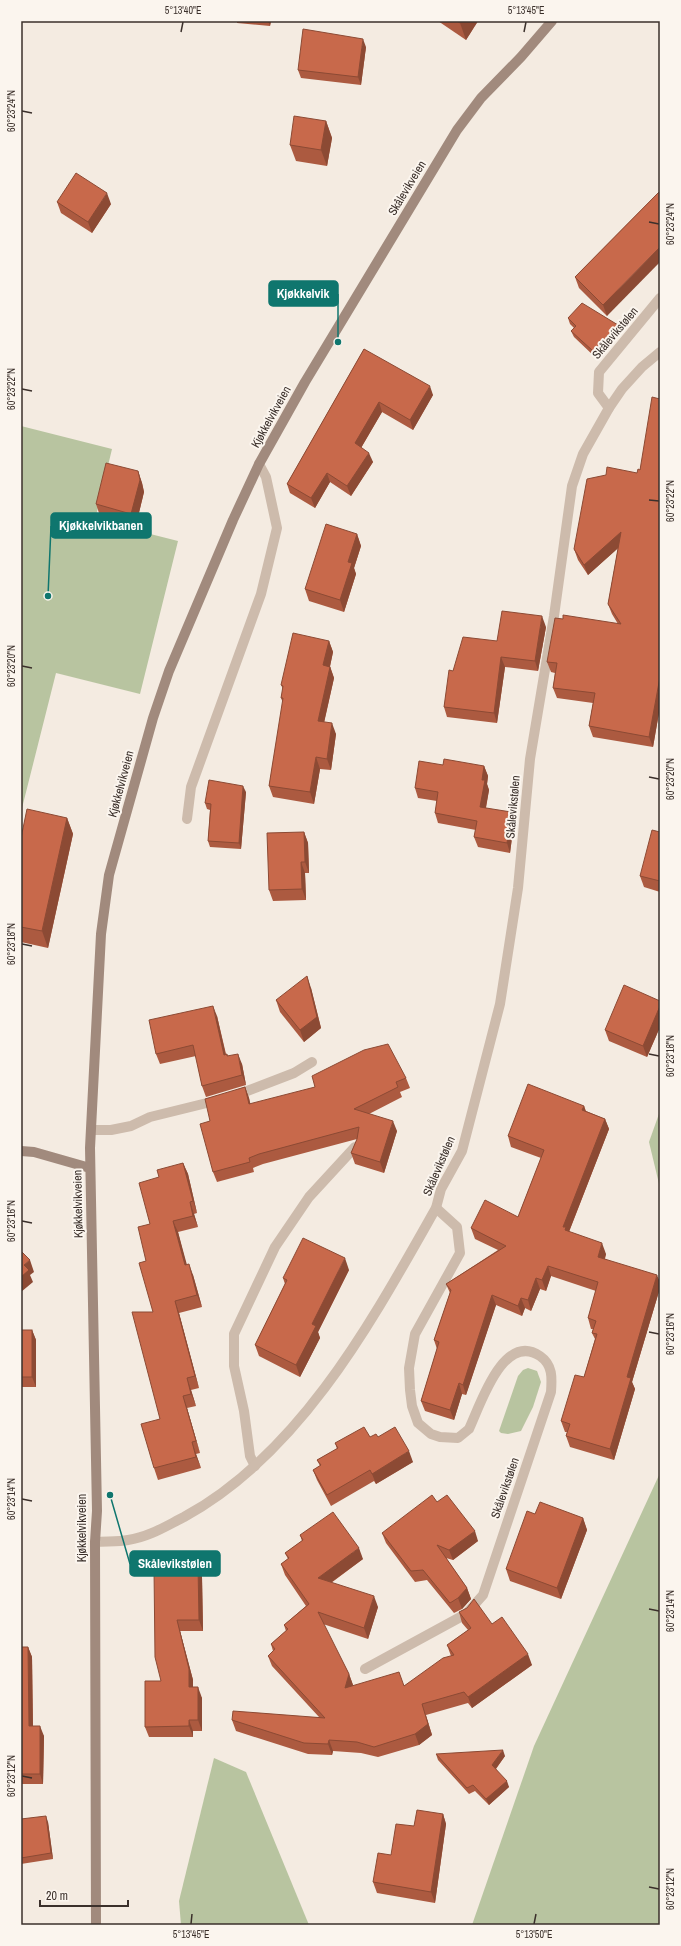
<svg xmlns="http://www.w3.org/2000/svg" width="681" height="1946" font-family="'Archivo Narrow',sans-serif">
<rect width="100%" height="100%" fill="#f4ebe1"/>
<g fill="#b8c4a0">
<polygon points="21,426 112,449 95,520 178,541 140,694 56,673 21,812"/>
<polygon points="660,1111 660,1188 649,1142"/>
<polygon points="528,1368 537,1371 541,1382 533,1407 521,1431 508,1434 501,1433 499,1431 518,1376 523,1370"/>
<polygon points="660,1473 660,1925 472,1925 534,1746"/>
<polygon points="214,1758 246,1772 309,1925 181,1925 179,1901"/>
</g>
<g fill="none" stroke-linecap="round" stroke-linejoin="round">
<g stroke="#cdbbac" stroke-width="10">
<polyline points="609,408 598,393 599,372 660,298"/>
<polyline points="187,819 191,787 261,594 277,528 266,477 259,464"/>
<polyline points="234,1096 294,1073 312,1062"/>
<polyline points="91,1130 111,1130 131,1126 150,1117 219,1100"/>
<polyline points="255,1466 250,1456 244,1411 234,1366 234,1334 275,1247 309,1197 355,1147"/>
<path d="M95,1542C106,1541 118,1542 128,1540C149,1537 166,1526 184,1517C301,1453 372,1321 436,1208L441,1189L462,1151L500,1004L518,888L530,759L554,616L572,486L583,454L609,408L622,389L642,367L660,352"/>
<path d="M365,1669L466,1614L483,1595L551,1392C552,1378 553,1365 540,1356C503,1331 480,1406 469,1429L458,1438L440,1437L431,1434L418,1423L412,1406L410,1390L409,1368L415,1334L460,1253L457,1227L436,1208"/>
</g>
<g stroke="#a18a7d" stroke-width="10">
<polyline points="21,1151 34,1152 90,1168"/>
<polyline points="96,1925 95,1542 97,1511 90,1148 101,934 109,875 153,718 169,671 233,520 259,464 305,382 457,130 481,98 521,57 552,21"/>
</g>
</g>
<g fill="#ac5a40">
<polygon points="237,21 271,21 270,26 237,23"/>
<polygon points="438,21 478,21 466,40"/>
<polygon points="366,47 361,85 301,78 298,70"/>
<polygon points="326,121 332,138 327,166 296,161 290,145"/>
<polygon points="660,191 607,316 579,288 575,277"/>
<polygon points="57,202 111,204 92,233 61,213"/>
<polygon points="568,318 618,325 620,331 595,357 574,337 571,331 574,328 570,324"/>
<polygon points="364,349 433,395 413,430 382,412 361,448 373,462 351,496 330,482 315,508 290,493 287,484"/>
<polygon points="660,399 660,707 653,747 593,737 589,726 593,703 557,698 553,688 555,673 551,672 547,662 563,619 618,624 612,614 608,604 618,548 588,575 578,560 574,549 640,470"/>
<polygon points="138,471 142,483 144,492 136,525 100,516 96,504"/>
<polygon points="357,534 361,546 354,568 356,574 344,612 309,601 305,589"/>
<polygon points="546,627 538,671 505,667 497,723 447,717 444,707 453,671 497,641"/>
<polygon points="329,641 333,652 330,666 334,678 324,722 336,734 331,770 320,769 314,804 273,797 269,786 283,703 281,698 283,689 281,685"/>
<polygon points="443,765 484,766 488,776 487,784 489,790 486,808 514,822 510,853 478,847 474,837 476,830 438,823 435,813 437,801 418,798 415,788"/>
<polygon points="246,792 241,849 210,847 208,841 210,810 207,809 205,803"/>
<polygon points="67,818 73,834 48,948 21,942 21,838"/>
<polygon points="304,832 308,843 309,873 305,873 306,900 273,901 269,890"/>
<polygon points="660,832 660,892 644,887 640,876"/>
<polygon points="311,988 321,1028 304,1042 280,1012 276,1000"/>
<polygon points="660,1001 660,1027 647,1057 609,1041 605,1030"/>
<polygon points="217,1016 226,1054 227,1054 228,1056 242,1064 246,1085 206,1097 202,1086 196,1056 160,1064 156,1054"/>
<polygon points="406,1078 410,1088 400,1092 402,1097 369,1114 397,1131 384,1173 355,1164 351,1153 357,1139 263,1164 253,1168 254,1172 217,1182 213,1172 210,1121 245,1087 249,1098 250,1104"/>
<polygon points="584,1106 586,1111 605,1119 609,1129 569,1232 606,1254 605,1259 660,1282 660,1288 632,1382 635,1389 614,1460 570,1447 566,1436 567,1432 565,1432 561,1421 584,1377 595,1339 592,1333 593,1329 591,1329 588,1318 596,1291 551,1276 546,1291 540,1289 531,1311 525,1308 522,1316 496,1305 466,1395 462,1394 454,1420 425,1411 421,1401 437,1349 434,1340 450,1293 446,1284 498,1250 475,1239 471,1228 518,1217 541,1158 511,1147 508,1136"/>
<polygon points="183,1163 188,1174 197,1213 194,1214 198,1227 178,1232 186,1264 193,1275 202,1307 179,1313 199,1388 191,1390 196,1406 187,1408 200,1453 196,1454 201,1468 158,1480 154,1468 160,1419 153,1312 146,1261 150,1224 159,1177"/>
<polygon points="349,1270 318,1332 320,1338 300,1377 259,1356 255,1345 285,1284 283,1278"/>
<polygon points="21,1330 32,1330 36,1340 36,1387 21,1387"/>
<polygon points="370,1437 378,1437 413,1462 376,1484 374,1481 331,1506 317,1480 313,1470 320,1466 317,1460 337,1449 335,1443"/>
<polygon points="437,1502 478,1541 453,1560 446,1558 467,1588 471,1599 462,1609 454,1613 427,1580 415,1582 386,1543 382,1533"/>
<polygon points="535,1514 583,1518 587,1530 561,1599 510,1581 506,1569"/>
<polygon points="300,1535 363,1559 331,1583 378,1607 368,1639 323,1624 349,1674 353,1685 353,1686 404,1686 451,1656 447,1645 468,1630 462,1623 459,1612 492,1624 532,1665 472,1708 468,1703 426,1715 432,1735 419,1745 378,1757 361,1753 333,1751 332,1755 308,1754 236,1731 232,1720 319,1717 272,1666 268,1656 273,1651 271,1644 286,1631 284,1625 306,1606 285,1575 281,1564 288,1559 285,1553 302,1541"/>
<polygon points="198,1566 202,1577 203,1631 180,1631 193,1680 193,1687 202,1698 202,1731 193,1731 193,1737 149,1737 145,1727 161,1681 163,1568 165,1574 175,1574"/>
<polygon points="21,1637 21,1647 28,1647 32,1657 33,1726 44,1736 43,1784 21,1784"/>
<polygon points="436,1754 505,1756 496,1769 509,1787 489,1805 475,1791 469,1794 438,1760"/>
<polygon points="443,1814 446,1824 435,1903 377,1893 373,1882 391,1855 414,1826"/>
<polygon points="21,1819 48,1822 53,1859 21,1864"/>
</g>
<g fill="#8c4a34">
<polygon points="268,21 271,21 270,26"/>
<polygon points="462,21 478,21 466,40 460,23"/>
<polygon points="363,39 366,47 361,85 358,77"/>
<polygon points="326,121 332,138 327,166 321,150"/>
<polygon points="107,193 111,204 92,233 88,222"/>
<polygon points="660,247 660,262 607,316 603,305"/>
<polygon points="618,325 620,331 595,357 593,351"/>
<polygon points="430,386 433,395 413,430 410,420"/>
<polygon points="379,402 382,412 358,453 355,443"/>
<polygon points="369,453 373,462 351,496 347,486"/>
<polygon points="138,471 142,483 144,492 136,525 131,514"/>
<polygon points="327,473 330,482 315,508 311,498"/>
<polygon points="621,532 625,542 588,575 584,565"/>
<polygon points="357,534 361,546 354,568 356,574 344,612 340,600 348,562"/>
<polygon points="542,616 546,627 538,671 535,661"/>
<polygon points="329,641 333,652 328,676 323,665"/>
<polygon points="501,657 505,667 497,723 494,713"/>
<polygon points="330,667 334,678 322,732 318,721"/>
<polygon points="660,677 660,707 653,747 649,737"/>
<polygon points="332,723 336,734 331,770 327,759"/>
<polygon points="316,757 320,769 314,804 310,792"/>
<polygon points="484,766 488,776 487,784 489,790 484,817 480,807 482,780"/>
<polygon points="243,786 246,792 241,849 239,843"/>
<polygon points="511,812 514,822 510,853 507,843"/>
<polygon points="67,818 73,834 48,948 42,931"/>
<polygon points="304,832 308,843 309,873 305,862"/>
<polygon points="301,862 305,873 306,900 302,889"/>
<polygon points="307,976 311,988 321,1028 304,1042 300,1030"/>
<polygon points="213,1006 217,1016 228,1065 224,1055"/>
<polygon points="660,1006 660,1027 647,1057 643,1046"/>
<polygon points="238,1054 242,1064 246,1085 242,1075"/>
<polygon points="245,1087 249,1098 253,1115 249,1104"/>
<polygon points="584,1106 587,1116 582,1110"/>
<polygon points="605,1119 609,1129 568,1234 569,1241 563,1227"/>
<polygon points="393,1121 397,1131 384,1173 380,1162"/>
<polygon points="183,1163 188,1174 197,1213 193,1201"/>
<polygon points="190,1202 194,1214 198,1227 193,1216"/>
<polygon points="173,1221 178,1232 190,1276 185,1265"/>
<polygon points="602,1243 606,1254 602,1267 598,1257"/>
<polygon points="345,1258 349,1270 318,1332 320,1338 300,1377 296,1365 312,1324"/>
<polygon points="30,1260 34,1272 30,1275 33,1282 21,1292 21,1277 24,1265"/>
<polygon points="189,1264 193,1275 202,1307 197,1295"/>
<polygon points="548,1266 551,1276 546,1291 542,1280"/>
<polygon points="657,1275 660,1282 660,1288 632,1382 635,1389 614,1460 610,1449 627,1377"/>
<polygon points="536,1278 540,1289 531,1311 528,1300"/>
<polygon points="492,1295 496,1305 466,1395 463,1385"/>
<polygon points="521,1298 525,1308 522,1316 518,1306"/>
<polygon points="175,1301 179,1313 199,1388 195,1376"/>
<polygon points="32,1330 36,1340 36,1387 32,1377"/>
<polygon points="187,1378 191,1390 196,1406 191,1394"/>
<polygon points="459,1383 462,1394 454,1420 450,1410"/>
<polygon points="183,1396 187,1408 200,1453 196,1441"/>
<polygon points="192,1442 196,1454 201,1468 196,1457"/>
<polygon points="409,1451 413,1462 376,1484 372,1474"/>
<polygon points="583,1518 587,1530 561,1599 557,1588"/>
<polygon points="475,1531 478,1541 453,1560 449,1550"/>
<polygon points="359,1548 363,1559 322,1589 318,1578"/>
<polygon points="198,1566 202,1577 203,1631 199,1620"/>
<polygon points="467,1588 471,1599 462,1609 458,1598"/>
<polygon points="374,1596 378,1607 368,1639 364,1628"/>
<polygon points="177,1620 180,1631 193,1680 193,1698 189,1687"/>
<polygon points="28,1647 32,1657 33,1736 29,1726"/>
<polygon points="528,1654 532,1665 472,1708 468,1697"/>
<polygon points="349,1674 353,1685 349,1699 345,1688"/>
<polygon points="198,1687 202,1698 202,1731 198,1720"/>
<polygon points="422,1704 432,1735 419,1745 415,1734"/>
<polygon points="189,1720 193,1731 193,1737 189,1726"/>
<polygon points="40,1726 44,1736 43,1784 40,1774"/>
<polygon points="329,1740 333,1751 332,1755 328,1744"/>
<polygon points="503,1750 505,1756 494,1771 492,1765"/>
<polygon points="507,1781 509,1787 489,1805 486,1799"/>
<polygon points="443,1814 446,1824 435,1903 431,1892"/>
<polygon points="46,1816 48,1822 53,1859 51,1853"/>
</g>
<g fill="#c8694b" stroke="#8c4a34">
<polygon points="457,21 462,21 460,23"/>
<polygon points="303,29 363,39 358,77 298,70"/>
<polygon points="294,116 326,121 321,150 290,145"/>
<polygon points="76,173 107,193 88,222 57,202"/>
<polygon points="660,191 660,247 603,305 575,277"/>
<polygon points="582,303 618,325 593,351 571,331 576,326 568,318"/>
<polygon points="364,349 430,386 410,420 379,402 355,443 369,453 347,486 327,473 311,498 287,484"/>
<polygon points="652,397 660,399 660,677 649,737 589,726 595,693 553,688 557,663 547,662 555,618 563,619 563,615 621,624 608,604 621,532 584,565 574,549 587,479 606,475 607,467 637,473 638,469 640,470"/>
<polygon points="106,463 138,471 140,480 131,514 96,504"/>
<polygon points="326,524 357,534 348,562 352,563 340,600 305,589"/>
<polygon points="502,611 542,616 535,661 501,657 494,713 444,707 449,670 453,671 463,637 497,641"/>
<polygon points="293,633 329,641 323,665 330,667 318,721 332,723 327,759 316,757 310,792 269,786 283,698 281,698 283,686 281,685"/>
<polygon points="444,759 484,766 482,780 485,780 480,807 511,812 507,843 474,837 477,821 435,813 438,792 415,788 419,761 443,765"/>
<polygon points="209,780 243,786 239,843 208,841 211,804 205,803"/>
<polygon points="27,809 67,818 42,931 21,927 21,838"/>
<polygon points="652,830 660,832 660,881 640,876"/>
<polygon points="304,832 305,862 301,862 302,889 269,890 267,833"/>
<polygon points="307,976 317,1017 300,1030 276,1000"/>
<polygon points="624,985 660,1001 660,1006 643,1046 605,1030"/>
<polygon points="213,1006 224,1055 227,1054 227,1056 238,1054 242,1075 202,1086 193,1045 156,1054 149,1020"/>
<polygon points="388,1044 406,1078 396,1082 398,1087 354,1109 393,1121 380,1162 351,1153 357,1139 359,1127 259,1154 249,1158 250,1162 213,1172 200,1124 210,1121 205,1099 245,1087 249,1104 315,1087 312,1076 364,1050"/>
<polygon points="528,1084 584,1106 582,1110 605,1119 563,1227 566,1227 565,1230 602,1243 598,1257 657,1275 627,1377 631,1378 610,1449 566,1436 570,1424 561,1421 575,1375 584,1377 597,1334 592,1333 596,1321 588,1318 598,1282 548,1266 542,1280 536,1278 528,1300 521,1298 518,1306 492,1295 463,1385 459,1383 450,1410 421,1401 439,1342 434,1340 451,1290 446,1284 506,1246 471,1228 485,1200 518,1217 544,1150 508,1136"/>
<polygon points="183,1163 193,1201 190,1202 193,1216 173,1221 185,1265 189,1264 197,1295 175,1301 195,1376 187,1378 191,1394 183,1396 196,1441 192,1442 196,1457 154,1468 141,1424 160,1419 132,1312 153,1312 139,1263 146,1261 138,1227 150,1224 139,1183 159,1177 157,1170"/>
<polygon points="303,1238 345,1258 312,1324 316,1326 296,1365 255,1345 287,1280 283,1278"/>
<polygon points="21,1251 30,1260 24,1265 29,1270 21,1277"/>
<rect x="21" y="1330" width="11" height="47"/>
<polygon points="364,1427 370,1437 376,1434 378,1437 395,1427 409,1451 372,1474 370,1470 327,1495 313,1470 321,1465 317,1460 338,1448 335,1443"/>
<polygon points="432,1495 437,1502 447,1495 475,1531 449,1550 437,1545 467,1588 458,1598 450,1603 423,1570 411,1571 382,1533"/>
<polygon points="540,1502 583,1518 557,1588 506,1569 527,1511 535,1514"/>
<polygon points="333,1512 359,1548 318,1578 374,1596 364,1628 318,1612 349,1674 345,1688 399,1672 404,1686 443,1658 454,1655 447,1645 471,1628 459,1612 467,1608 474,1599 492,1624 502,1617 528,1654 468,1697 464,1692 422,1704 428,1724 415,1734 374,1747 357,1742 329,1740 328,1744 304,1743 232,1720 233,1711 325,1718 268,1656 275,1649 271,1644 288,1629 284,1625 309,1604 281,1564 289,1558 285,1553 303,1540 300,1535"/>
<polygon points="175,1566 198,1566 199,1620 177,1620 189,1669 189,1687 198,1687 198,1720 189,1720 189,1726 145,1727 145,1681 161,1681 155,1657 154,1569 163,1568 165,1574 175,1574"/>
<polygon points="21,1647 28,1647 29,1726 40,1726 40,1774 21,1774"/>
<polygon points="503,1750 492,1765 507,1781 486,1799 473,1785 467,1788 436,1754"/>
<polygon points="417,1810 443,1814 431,1892 373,1882 378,1853 391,1855 396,1824 414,1826"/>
<polygon points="46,1816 51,1853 21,1858 21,1819"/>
</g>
<path fill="none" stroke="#3b302b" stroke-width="1.5" d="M181,32L183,22M524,32L526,22M22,111L32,113M649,222L659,224M22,389L32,391M649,500L659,501M22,666L32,668M649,777L659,779M22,944L32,946M649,1054L659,1056M22,1221L32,1223M649,1332L659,1334M22,1499L32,1501M649,1609L659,1611M22,1776L32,1778M649,1887L659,1889M191,1924L192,1914M534,1924L536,1914"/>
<g text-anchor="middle" stroke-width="4" stroke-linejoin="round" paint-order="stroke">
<g font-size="12" fill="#3b302b" stroke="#fbf5ee">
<text transform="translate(407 188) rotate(-59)" y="4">Skålevikveien</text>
<text transform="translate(615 333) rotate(-50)" y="4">Skålevikstølen</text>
<text transform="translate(271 417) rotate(-61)" y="4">Kjøkkelvikveien</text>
<text transform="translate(121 784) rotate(-75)" y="4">Kjøkkelvikveien</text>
<text transform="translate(513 807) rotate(-85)" y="4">Skålevikstølen</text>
<text transform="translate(439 1166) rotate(-67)" y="4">Skålevikstølen</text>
<text transform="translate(78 1204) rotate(-91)" y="4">Kjøkkelvikveien</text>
<text transform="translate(505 1488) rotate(-71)" y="4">Skålevikstølen</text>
<text transform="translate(82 1528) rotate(-90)" y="4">Kjøkkelvikveien</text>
</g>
</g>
<path fill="none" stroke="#0f766e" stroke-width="1.5" d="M338 342L338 294M48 596L51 526M110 1495L130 1564"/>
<g fill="#0f766e" stroke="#fbf5ee" stroke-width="1.5">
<circle cx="338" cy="342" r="4"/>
<circle cx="48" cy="596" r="4"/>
<circle cx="110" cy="1495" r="4"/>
</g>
<g fill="#0f766e" stroke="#0f766e" stroke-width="1.5">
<rect x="269" y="281" width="69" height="25" rx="4"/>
<rect x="51" y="513" width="100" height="25" rx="4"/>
<rect x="130" y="1551" width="90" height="25" rx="4"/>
</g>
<g font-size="13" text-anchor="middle" font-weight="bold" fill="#fff">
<text x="303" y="298">Kjøkkelvik</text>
<text x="101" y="530">Kjøkkelvikbanen</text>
<text x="175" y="1568">Skålevikstølen</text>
</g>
<rect width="681" height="1946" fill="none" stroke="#fbf5ee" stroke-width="44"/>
<path d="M40 1900v6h88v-6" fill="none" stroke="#3b302b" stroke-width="2"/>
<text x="46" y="1900" font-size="12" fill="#3b302b" stroke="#fbf5ee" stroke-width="3" paint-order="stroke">20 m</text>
<rect x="22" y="22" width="637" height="1902" fill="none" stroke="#3b302b" stroke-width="1.5"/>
<g font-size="10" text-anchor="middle" fill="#3b302b">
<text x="183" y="14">5°13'40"E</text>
<text x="526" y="14">5°13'45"E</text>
<text transform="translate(11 111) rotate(-90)" y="4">60°23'24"N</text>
<text transform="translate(670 224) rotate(-90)" y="4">60°23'24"N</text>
<text transform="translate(11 389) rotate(-90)" y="4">60°23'22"N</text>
<text transform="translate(670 501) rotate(-90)" y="4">60°23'22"N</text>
<text transform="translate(11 666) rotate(-90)" y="4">60°23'20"N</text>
<text transform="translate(670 779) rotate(-90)" y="4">60°23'20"N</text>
<text transform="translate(11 944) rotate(-90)" y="4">60°23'18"N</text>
<text transform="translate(670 1056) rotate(-90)" y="4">60°23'18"N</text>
<text transform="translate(11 1221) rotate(-90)" y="4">60°23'16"N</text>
<text transform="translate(670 1334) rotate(-90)" y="4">60°23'16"N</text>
<text transform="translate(11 1499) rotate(-90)" y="4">60°23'14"N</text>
<text transform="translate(670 1611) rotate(-90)" y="4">60°23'14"N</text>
<text transform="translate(11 1776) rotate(-90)" y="4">60°23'12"N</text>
<text transform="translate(670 1889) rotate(-90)" y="4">60°23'12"N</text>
<text x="191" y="1938">5°13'45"E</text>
<text x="534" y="1938">5°13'50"E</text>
</g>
</svg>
